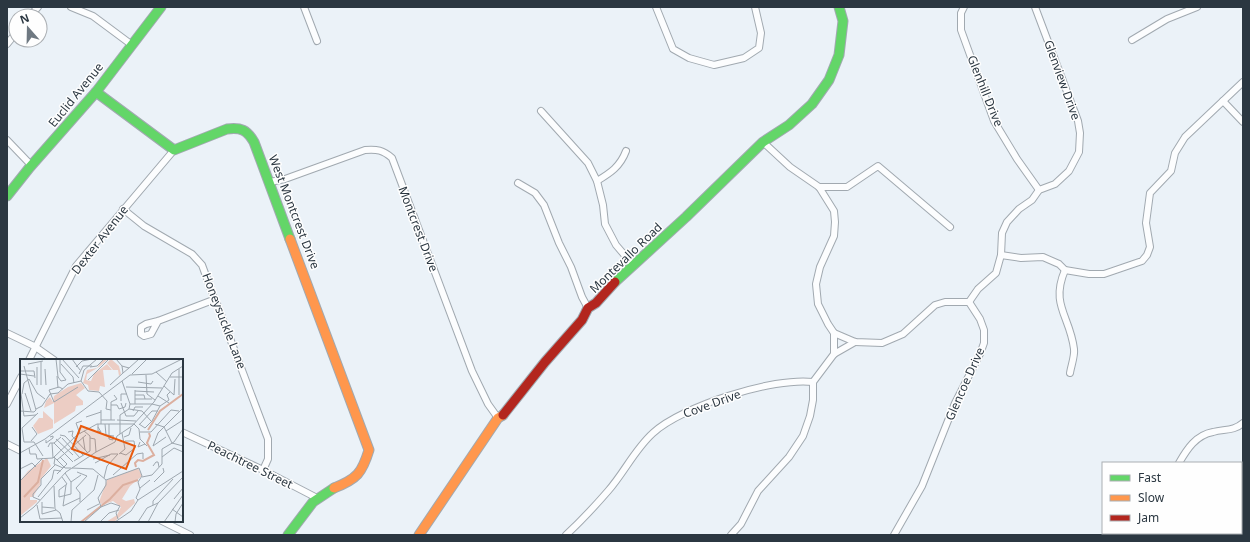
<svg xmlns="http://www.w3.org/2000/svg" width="1250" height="542" font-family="'Noto Sans',sans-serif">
<rect width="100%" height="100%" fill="#ebf2f8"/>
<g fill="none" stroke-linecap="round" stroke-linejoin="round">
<defs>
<g id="street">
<polyline points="71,7 93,16 132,45"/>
<polyline points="304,7 317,41"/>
<polyline points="656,7 673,49 689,58 714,65 744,58 759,48 761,33 755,7"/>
<polyline points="964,7 961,13 961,30 994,121 1017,159 1039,190"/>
<polyline points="30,16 38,7"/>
<polyline points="1132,40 1167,19 1197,7"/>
<polyline points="7,44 16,33"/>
<polyline points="1223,101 1243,122"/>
<polyline points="541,111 588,163 597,181 603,205 605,224 616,245 633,265"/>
<polyline points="7,140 31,165"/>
<polyline points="763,142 790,167 819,187 834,211 835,222 834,236 820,267 816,284 818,304 828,324 834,333 834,354"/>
<path d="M597,181C610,173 620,167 626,151"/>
<path d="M270,182L285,179L365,150C377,149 383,150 392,158L472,371L488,404L498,418"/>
<polyline points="518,183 535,193 544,205 559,243 571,267 582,297 588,308"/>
<polyline points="819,187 847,187 878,166 950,227"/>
<polyline points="123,209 144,226 192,254 202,265 213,295 213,300 217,304 268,439 268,459 263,470"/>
<polyline points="1001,255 1021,258 1043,257 1059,264 1065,270 1089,274 1104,274 1142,261 1147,255 1150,247 1146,223 1150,193 1171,171 1175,153 1185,137 1243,82"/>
<path d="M1065,270C1050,305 1070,316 1074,349C1075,356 1071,366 1070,373"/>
<polyline points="969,302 978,289 996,273 1001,255 1002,233 1007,222 1019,209 1032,200 1039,190 1055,184 1069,171 1079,152 1080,133 1078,121 1035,7"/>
<polyline points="158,321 151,334 144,336 141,334 141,327 146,324 158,321 213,300"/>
<polyline points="7,333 34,346 54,360"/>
<polyline points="834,333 855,342 882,343 903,334 935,305 945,302 969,302 980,319 984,330 984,343 980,354 955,403 922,486 894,535"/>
<polyline points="29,360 76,266 174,150"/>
<polyline points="7,404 21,377"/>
<polyline points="182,432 263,470 317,498"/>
<polyline points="7,444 21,451"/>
<path d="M1179,463C1187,449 1196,435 1213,432C1224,429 1234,431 1243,423"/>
<polyline points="162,521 190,535"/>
<path d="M566,535C580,522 595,506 608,491C624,473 635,449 653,433C682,406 774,377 813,382"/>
<polyline points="731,535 741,524 758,491 789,457 803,436 810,416 813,400 813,382 834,354 855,342"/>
<polyline points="1139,535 1140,533"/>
</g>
<g id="fast">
<path d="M96,92L174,150L227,129C241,127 247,130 254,142L290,239"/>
<polyline points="7,196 30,167 96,92 161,7"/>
<polyline points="615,282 686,217 763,142 789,125 812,104 829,80 839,55 843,21 839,7"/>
<polyline points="288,535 313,502 334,488"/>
</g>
<g id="slow">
<path d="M290,239L369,450C362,473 357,479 334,488"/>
<polyline points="419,535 498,418 503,415"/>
</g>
<polyline id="jam" points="503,415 545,362 582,320 588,308 596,303 615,282"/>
</defs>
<use href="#street" stroke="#a1a9b0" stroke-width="8"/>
<use href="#fast" stroke="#a1a9b0" stroke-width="11"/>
<use href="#slow" stroke="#a1a9b0" stroke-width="11"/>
<use href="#jam" stroke="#a1a9b0" stroke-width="11"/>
<use href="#street" stroke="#fcfdfe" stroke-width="6"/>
<use href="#fast" stroke="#63d668" stroke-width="9"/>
<use href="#slow" stroke="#ff974d" stroke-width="9"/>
<use href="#jam" stroke="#b3261e" stroke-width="9"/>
</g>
<g text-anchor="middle" stroke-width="3" stroke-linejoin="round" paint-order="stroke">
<g font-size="12" fill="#2b3741" stroke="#fefefe">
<text transform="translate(1062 80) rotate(70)" y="4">Glenview Drive</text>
<text transform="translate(985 91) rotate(68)" y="4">Glenhill Drive</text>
<text transform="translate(76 95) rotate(-51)" y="4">Euclid Avenue</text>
<text transform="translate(294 212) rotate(69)" y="4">West Montcrest Drive</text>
<text transform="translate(418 229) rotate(69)" y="4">Montcrest Drive</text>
<text transform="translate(100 240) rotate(-52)" y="4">Dexter Avenue</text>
<text transform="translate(626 258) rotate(-44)" y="4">Montevallo Road</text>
<text transform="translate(224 321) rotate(69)" y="4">Honeysuckle Lane</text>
<text transform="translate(965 384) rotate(-66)" y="4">Glencoe Drive</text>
<text transform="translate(712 404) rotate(-20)" y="4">Cove Drive</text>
<text transform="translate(250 465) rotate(26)" y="4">Peachtree Street</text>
</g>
</g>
<g transform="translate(20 359)">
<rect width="163" height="163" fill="#ebf2f8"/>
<path d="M27,99L31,107L21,120L20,126L13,138H10V141H17V143L0,157V122L8,112ZM118,109L122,117L110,127L102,140L106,142L114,140L115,144L94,163H86L97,156L101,148L93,142L83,146L79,143L87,121Z" fill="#eccdc4"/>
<path d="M83,0L87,1L79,8L67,15L66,21L71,22L74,15L87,5L92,11H83L85,28L80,27L79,32L69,31L68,26L63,24L67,11L77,9ZM91,0L99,7L101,15L99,17L98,11H93L87,4ZM61,24L65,29L56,36L63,42V46L56,47L55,52L34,65V44L24,49L26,42L30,38L33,43L34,37L48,28ZM23,52L33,61V69L18,75L13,67L19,59H23Z" fill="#eccdc4"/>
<path fill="none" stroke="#dcaf9f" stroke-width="2" d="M128,71L140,52L163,35M116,108L115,104L118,101L123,102L134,96L127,84L130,77L129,74M4,138L18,123L23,101M61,163L90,140L103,126L118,121"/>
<path fill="none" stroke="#9ea7af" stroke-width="1" d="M36,0L38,18L41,22L46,21M40,0V13L46,21M42,0L59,19M52,0L60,11M96,0L102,7L109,9L119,0M21,2V26M8,5L23,2M41,5L53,18L54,24M102,7L103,14L109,9M17,8V26M56,8L62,2L72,0M70,8L77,7L83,1M25,10L26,26M0,12H14L15,19M136,13L147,23M0,15L14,17M59,15L63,7H72M112,15L127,0M126,16L127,35L135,41M37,17L38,29M150,18H163M68,21L89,0M61,22L68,32L79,33L87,42L86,50L91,51M118,23L131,25L133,22M90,26L103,14M144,27L154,36L155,20M106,28L142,29M43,30L39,28L29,31L34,43L58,28M115,31V45M115,32L134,33M5,34L11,52M1,35L4,57M2,35L4,24L9,20L17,34L25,40M115,36H124L125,40M159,36V10M138,37L149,44M115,40H132M101,42V35H107M101,44L106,57H114L118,52M110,45H132L140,47M91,46H97L99,50L105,48L106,44M16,50L22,47L30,35L38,34L48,25L61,22L64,11L77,0M109,50L122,52L131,62M81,51V65M0,52L14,53L16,51L4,7M113,52L115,48H123M4,57L16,56M66,58L81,53M81,61H95M91,61V43L97,40L94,36M97,61L116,62M78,65V72L81,73L78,68M85,65L86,76L94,77M89,65V80L93,81V77M119,65L125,69L132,62L140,47L149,41L147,36L150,33M135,65L144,68L152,84L163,87M119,66L132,52H138M2,69L4,83H14L23,97M2,69L18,54M146,72L163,61M48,73L53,72L52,77L67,93M120,73H131L151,51L159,52M60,75L56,64L62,62M100,75V56L109,50L110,45L102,22M40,76L45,77L63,96M63,78L65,91M104,78L109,76L111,69M42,79L60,99M70,79L75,80L76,93M36,80L53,96M26,81V84L33,79V77L30,78M11,82L17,75L12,68M120,83L118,88L125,85M32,84L33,99M34,84L53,103M133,87L138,74L163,49M133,87L146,78M28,88L30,84H34L41,78M9,89L10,95H16L17,100L33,99L57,76L77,65H114L119,70L120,80L127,87M0,94L25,80L110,16L132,15L162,0M100,94L106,96L115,89L114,82H105M99,95L105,90L102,74M34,98L45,109H51M142,98L154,89L163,93M35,99L34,105L43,109M73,100L90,96M37,101L66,76M54,102L70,92V77L64,72M75,104L91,95H98L87,107L84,119M133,107L136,103H138L139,108M52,109L73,110L86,121L119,109L122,117L118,123L120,130L116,139L118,141L163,112M0,110L12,104L16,108M57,113L67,117L56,129L60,134V143M37,115L47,105L40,98M93,116L117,95L123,94V100M122,118L132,116L142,105V90L154,83L163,70M0,122L23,99M51,123L61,116M134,123L144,113L143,109M46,126L43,147L60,139M34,127L35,150L40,154L43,163M120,129L130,121M39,131V138L51,135V123L45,114M39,131L47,125L42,118M18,138L32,120L34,111L41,112M154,140L163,129M20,141L13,138V135L21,126V120L35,106M22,143V155L36,151M17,146L20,160L42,159M133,146V142L153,120M22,148L34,149M81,148L78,139L86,126V121M152,150L163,158M67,151L79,145M0,159L14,148L46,113L76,93L95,83L97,77L112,67L134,43L152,14L163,7M51,163L52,151L74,131L78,116M64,163L81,148L91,144L100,147L96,154L98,160M80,163L89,154L99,151M95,163L111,152L118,141M118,163L127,149L138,144M128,163L138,144L163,118M144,163L163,136M155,163L156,155L163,144"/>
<path fill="#e8590c" fill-opacity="0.15" stroke="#e8590c" stroke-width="2" d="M61,67L115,87L106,110L52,90Z"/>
<rect width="163" height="163" fill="none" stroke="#2b3741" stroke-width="2"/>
</g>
<rect width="1250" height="542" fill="none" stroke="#2b3741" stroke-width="16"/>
<rect x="1102" y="462" width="140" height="72" fill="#fefefe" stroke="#aaaeb2"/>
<rect x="1110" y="475" width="20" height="6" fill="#63d668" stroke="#aaaeb2"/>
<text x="1138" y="482" font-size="12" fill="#2b3741">Fast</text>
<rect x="1110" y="495" width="20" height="6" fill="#ff974d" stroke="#aaaeb2"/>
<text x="1138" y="502" font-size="12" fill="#2b3741">Slow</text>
<rect x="1110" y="515" width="20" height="6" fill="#b3261e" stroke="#aaaeb2"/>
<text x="1138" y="522" font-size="12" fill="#2b3741">Jam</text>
<g transform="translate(28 28) rotate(340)"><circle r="19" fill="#fefefe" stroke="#aaaeb2"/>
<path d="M0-3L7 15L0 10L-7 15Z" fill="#6e7881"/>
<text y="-6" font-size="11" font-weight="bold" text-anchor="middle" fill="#2b3741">N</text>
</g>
</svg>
